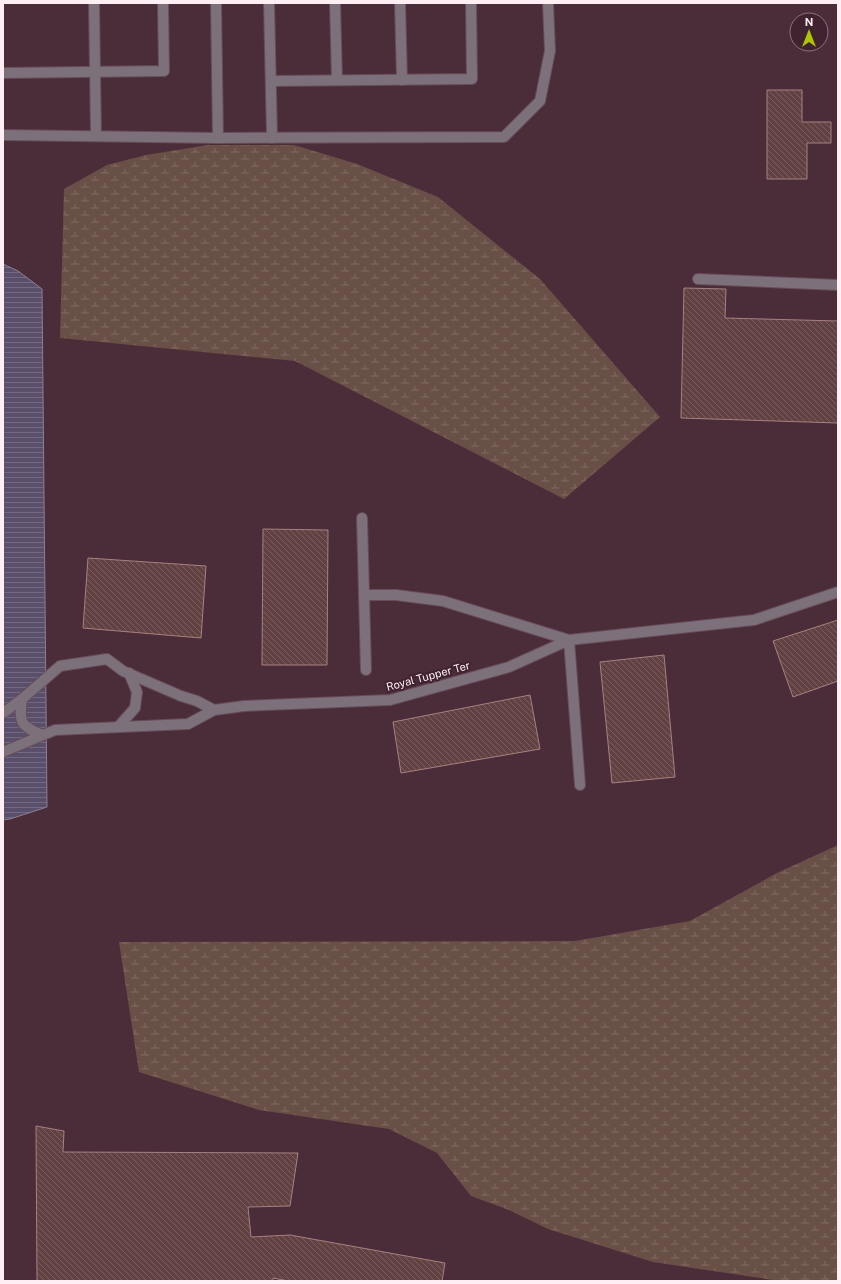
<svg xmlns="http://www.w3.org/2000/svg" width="841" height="1284" font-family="'Public Sans',sans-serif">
<defs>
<pattern id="wetland-marsh" width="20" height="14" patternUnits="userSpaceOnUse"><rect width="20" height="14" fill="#685046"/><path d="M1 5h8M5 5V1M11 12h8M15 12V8" fill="none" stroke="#7f6a61"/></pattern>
<pattern id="water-rules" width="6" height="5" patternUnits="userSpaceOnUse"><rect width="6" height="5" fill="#5a4f6a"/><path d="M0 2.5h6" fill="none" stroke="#736980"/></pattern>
<pattern id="building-back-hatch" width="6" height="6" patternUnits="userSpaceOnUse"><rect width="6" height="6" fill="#624142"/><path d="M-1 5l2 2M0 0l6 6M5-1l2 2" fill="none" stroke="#7a5d5e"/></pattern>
</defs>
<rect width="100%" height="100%" fill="#4b2d3a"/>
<g fill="url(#wetland-marsh)">
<polygon points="208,145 294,145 357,164 438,197 540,279 660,417 564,499 295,361 60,338 64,189 107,165 146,155"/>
<polygon points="838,845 838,1281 780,1281 653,1262 548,1229 509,1210 471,1196 437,1153 389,1129 259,1110 139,1072 119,942 575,941 690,921 777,873"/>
</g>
<polygon fill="url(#water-rules)" stroke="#8c7f94" points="3,264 18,271 42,289 47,807 10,819 3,820"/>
<g fill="url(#building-back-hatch)" stroke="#a78181">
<polygon points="767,90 802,90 802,122 831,122 831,143 807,143 807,179 767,179"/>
<polygon points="684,288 726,289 725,318 838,321 838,423 681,418"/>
<polygon points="263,529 328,530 327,665 262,665"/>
<polygon points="88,558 206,566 201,638 83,628"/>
<polygon points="838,620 838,681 793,697 773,641"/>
<polygon points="664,655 675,777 612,783 600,662"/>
<polygon points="530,695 540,749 401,773 393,722"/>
<polygon points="36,1126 64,1131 63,1152 298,1153 290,1206 248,1207 251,1237 290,1235 445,1263 442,1281 288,1281 273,1278 273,1281 37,1281"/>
</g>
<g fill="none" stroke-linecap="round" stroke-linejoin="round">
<defs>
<g id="minor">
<polyline points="94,3 96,136"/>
<polyline points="216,3 218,138"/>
<polyline points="269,3 272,138"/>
<polyline points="335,3 337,80"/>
<polyline points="400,3 402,80"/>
<polyline points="3,73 164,71 163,3"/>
<polyline points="271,81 472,79 471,3"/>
<polyline points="3,135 218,138 504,137 540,101 550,51 548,3"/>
<polyline points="698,279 838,285"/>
<polyline points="362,518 366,670"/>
<polyline points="364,595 396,595 443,601 569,640 580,785"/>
<path d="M22,699C19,723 20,726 43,735"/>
<polyline points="3,713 22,699 60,666 107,659 123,671 181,696 197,701 214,710"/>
<polyline points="118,727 135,708 137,692 129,673"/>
<polyline points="3,752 55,730 188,724 214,710 244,706 390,700 509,667 569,640 754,620 838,592"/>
</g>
</defs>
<use href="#minor" stroke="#684c58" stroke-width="12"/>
<use href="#minor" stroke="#7c717b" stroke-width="10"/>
</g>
<g text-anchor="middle" stroke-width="4" stroke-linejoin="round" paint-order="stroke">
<g font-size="11" fill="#ffeff5" stroke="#402330">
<text transform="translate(428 676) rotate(-15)" y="4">Royal Tupper Ter</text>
</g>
</g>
<rect width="841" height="1284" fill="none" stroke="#ffeff5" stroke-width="8"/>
<g transform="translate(809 32)"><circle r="19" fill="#402330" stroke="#8c757f"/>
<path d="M0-3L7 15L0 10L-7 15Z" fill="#afc504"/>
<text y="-6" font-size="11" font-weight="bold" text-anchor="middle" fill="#ffeff5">N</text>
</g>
</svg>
